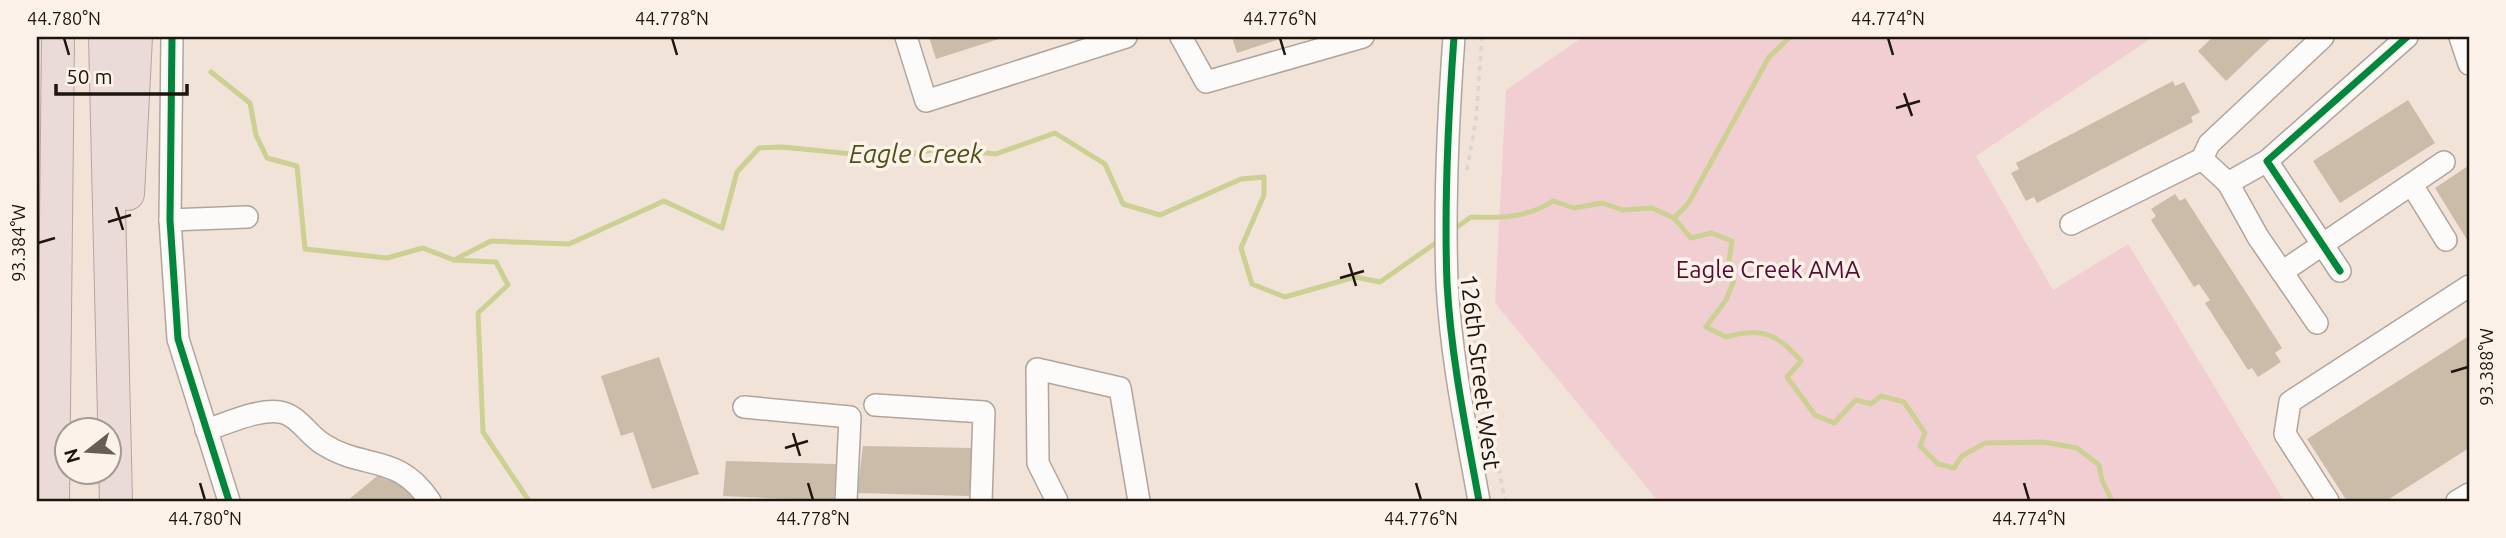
<svg xmlns="http://www.w3.org/2000/svg" width="2506" height="538" font-family="Ubuntu,sans-serif">
<rect width="100%" height="100%" fill="#f2e3d8"/>
<polygon fill="#f1ced2" points="1583,37 2153,37 1976,156 2053,290 2128,244 2284,501 1658,501 1495,303 1506,90"/>
<g fill="none" stroke-linecap="round" stroke-linejoin="round">
<g stroke="#ccd093" stroke-width="5">
<polyline points="211,72 250,103 256,135 267,158 297,166 305,249 387,258 423,248 454,260 496,262 508,285 478,313 483,432 529,501"/>
<polyline points="1674,218 1688,204 1769,57 1790,37"/>
<path d="M1453,230L1471,217C1501,218 1527,218 1553,201L1574,208L1602,203L1623,210L1652,208L1674,218L1691,238L1711,233L1732,241L1728,267L1734,280L1726,300L1706,327L1726,337C1761,327 1777,333 1801,361L1787,377L1815,415L1834,423L1856,400L1871,404L1881,396L1904,402L1925,433L1920,446L1938,464L1954,468L1962,456L1985,443L2043,442L2077,448L2099,465L2102,480L2112,501"/>
<polyline points="454,260 491,241 569,244 664,201 722,228 737,172 759,148 782,147 893,158 942,148 996,154 1055,133 1105,164 1123,204 1160,215 1241,179 1264,177 1264,195 1241,248 1252,284 1285,297 1355,277 1380,282 1440,240"/>
</g>
</g>
<g fill="#cabca8">
<polygon points="929,37 1005,37 936,59"/>
<polygon points="1232,37 1286,37 1237,53"/>
<polygon points="2213,37 2272,37 2226,81 2198,51"/>
<polygon points="2173,81 2175,86 2184,82 2200,112 2191,117 2193,122 2037,203 2034,197 2026,201 2011,173 2019,169 2016,163"/>
<polygon points="2408,100 2435,143 2340,203 2313,161"/>
<polygon points="2468,166 2469,167 2469,243 2435,188"/>
<polygon points="2175,194 2180,201 2185,198 2282,348 2275,353 2281,362 2258,377 2252,368 2248,370 2205,303 2210,300 2199,284 2194,287 2151,220 2156,216 2151,209"/>
<polygon points="2469,336 2469,448 2386,501 2347,501 2307,439"/>
<polygon points="659,357 699,474 652,489 633,432 621,436 601,376"/>
<polygon points="863,446 974,448 969,496 857,493"/>
<polygon points="726,461 836,464 834,501 723,496"/>
<polygon points="388,467 417,501 347,501"/>
</g>
<g fill="none" stroke-linecap="round" stroke-linejoin="round">
<defs>
<g id="minor">
<polyline points="172,37 170,220 178,339 229,501"/>
<polyline points="906,37 926,101 1126,37"/>
<polyline points="1181,37 1206,82 1363,37"/>
<path d="M1454,37C1448,119 1444,201 1447,283C1451,357 1466,429 1479,501"/>
<polyline points="2460,37 2469,64"/>
<polyline points="2202,159 2209,144 2323,37"/>
<polyline points="2228,183 2258,237 2317,323"/>
<polyline points="2412,185 2446,240"/>
<polyline points="170,220 247,217"/>
<polyline points="2071,224 2202,159 2228,183 2267,161"/>
<polyline points="2340,271 2267,161 2407,37"/>
<polyline points="2282,272 2444,162"/>
<polyline points="875,405 984,412 981,501"/>
<polyline points="744,407 850,417 846,501"/>
<path d="M206,430C229,423 256,409 280,412C298,415 308,435 323,444C365,471 397,452 430,501"/>
<polyline points="1057,501 1038,463 1037,369 1120,388 1139,501"/>
<polyline points="2328,501 2285,434 2290,402 2469,286"/>
<polyline points="2457,501 2469,494"/>
</g>
<g id="highway">
<polyline points="105,37 116,501"/>
<polyline points="128,194 136,37"/>
<polyline points="53,501 58,37"/>
</g>
</defs>
<use href="#minor" stroke="#b0a59d" stroke-width="24"/>
<use href="#highway" stroke="#b8a49e" stroke-width="34"/>
<g stroke="#d9d5d1" stroke-width="3.5" stroke-dasharray="5 5" stroke-linecap="butt">
<polyline points="1467,170 1476,119 1482,37"/>
<polyline points="1471,321 1505,501"/>
</g>
<use href="#minor" stroke="#fdfbf9" stroke-width="21"/>
<use href="#highway" stroke="#eadbd8" stroke-width="32"/>
<defs>
<g id="cycleway">
<polyline points="172,37 170,220 178,339 229,501"/>
<path d="M1454,37C1448,119 1444,201 1447,283C1451,357 1466,429 1479,501"/>
<polyline points="2340,271 2267,161 2407,37"/>
</g>
</defs>
<use href="#cycleway" stroke="#fdf2ea" stroke-width="11"/>
<use href="#cycleway" stroke="#00873e" stroke-width="7"/>
</g>
<path fill="none" stroke="#1e150e" stroke-width="2.5" d="M64,38L69,55M672,38L677,55M1280,38L1285,55M1888,38L1893,55M1904,93L1912,116M1896,108L1920,101M116,207L123,230M108,222L131,215M38,243L55,238M1349,263L1356,286M1340,278L1364,271M2451,372L2468,367M793,433L800,456M785,448L808,441M200,483L205,500M808,483L813,500M1416,483L1421,500M2024,483L2029,500"/>
<g text-anchor="middle" stroke-width="7" stroke-linejoin="round" paint-order="stroke">
<g font-size="24" fill="#560d31" stroke="#fdf2ea">
<text x="1768" y="278">Eagle Creek AMA</text>
</g>
<g font-size="24" fill="#1e150e" stroke="#fdf2ea">
<text transform="translate(1480 372) rotate(83)" y="8">126th Street West</text>
</g>
<g font-size="26" font-style="italic" fill="#4b5317" stroke="#fdf2ea">
<text x="916" y="163">Eagle Creek</text>
</g>
</g>
<rect width="2506" height="538" fill="none" stroke="#fdf2ea" stroke-width="77"/>
<g transform="translate(88 451) rotate(253)"><circle r="33" fill="#fdf2ea" stroke="#a49a92" stroke-width="2"/>
<path d="M0-5L12 26L0 18L-12 26Z" fill="#685d55"/>
<text y="-10" font-size="19" font-weight="bold" text-anchor="middle" fill="#1e150e">N</text>
</g>
<path d="M56 84v10h131v-10" fill="none" stroke="#1e150e" stroke-width="3.5"/>
<text x="66" y="84" font-size="21" fill="#1e150e" stroke="#fdf2ea" stroke-width="5" paint-order="stroke">50 m</text>
<rect x="38" y="38" width="2430" height="462" fill="none" stroke="#1e150e" stroke-width="2.5"/>
<g font-size="18" text-anchor="middle" fill="#1e150e">
<text x="64" y="25">44.780°N</text>
<text x="672" y="25">44.778°N</text>
<text x="1280" y="25">44.776°N</text>
<text x="1888" y="25">44.774°N</text>
<text transform="translate(19 243) rotate(-90)" y="6">93.384°W</text>
<text transform="translate(2487 367) rotate(-90)" y="6">93.388°W</text>
<text x="205" y="525">44.780°N</text>
<text x="813" y="525">44.778°N</text>
<text x="1421" y="525">44.776°N</text>
<text x="2029" y="525">44.774°N</text>
</g>
</svg>
